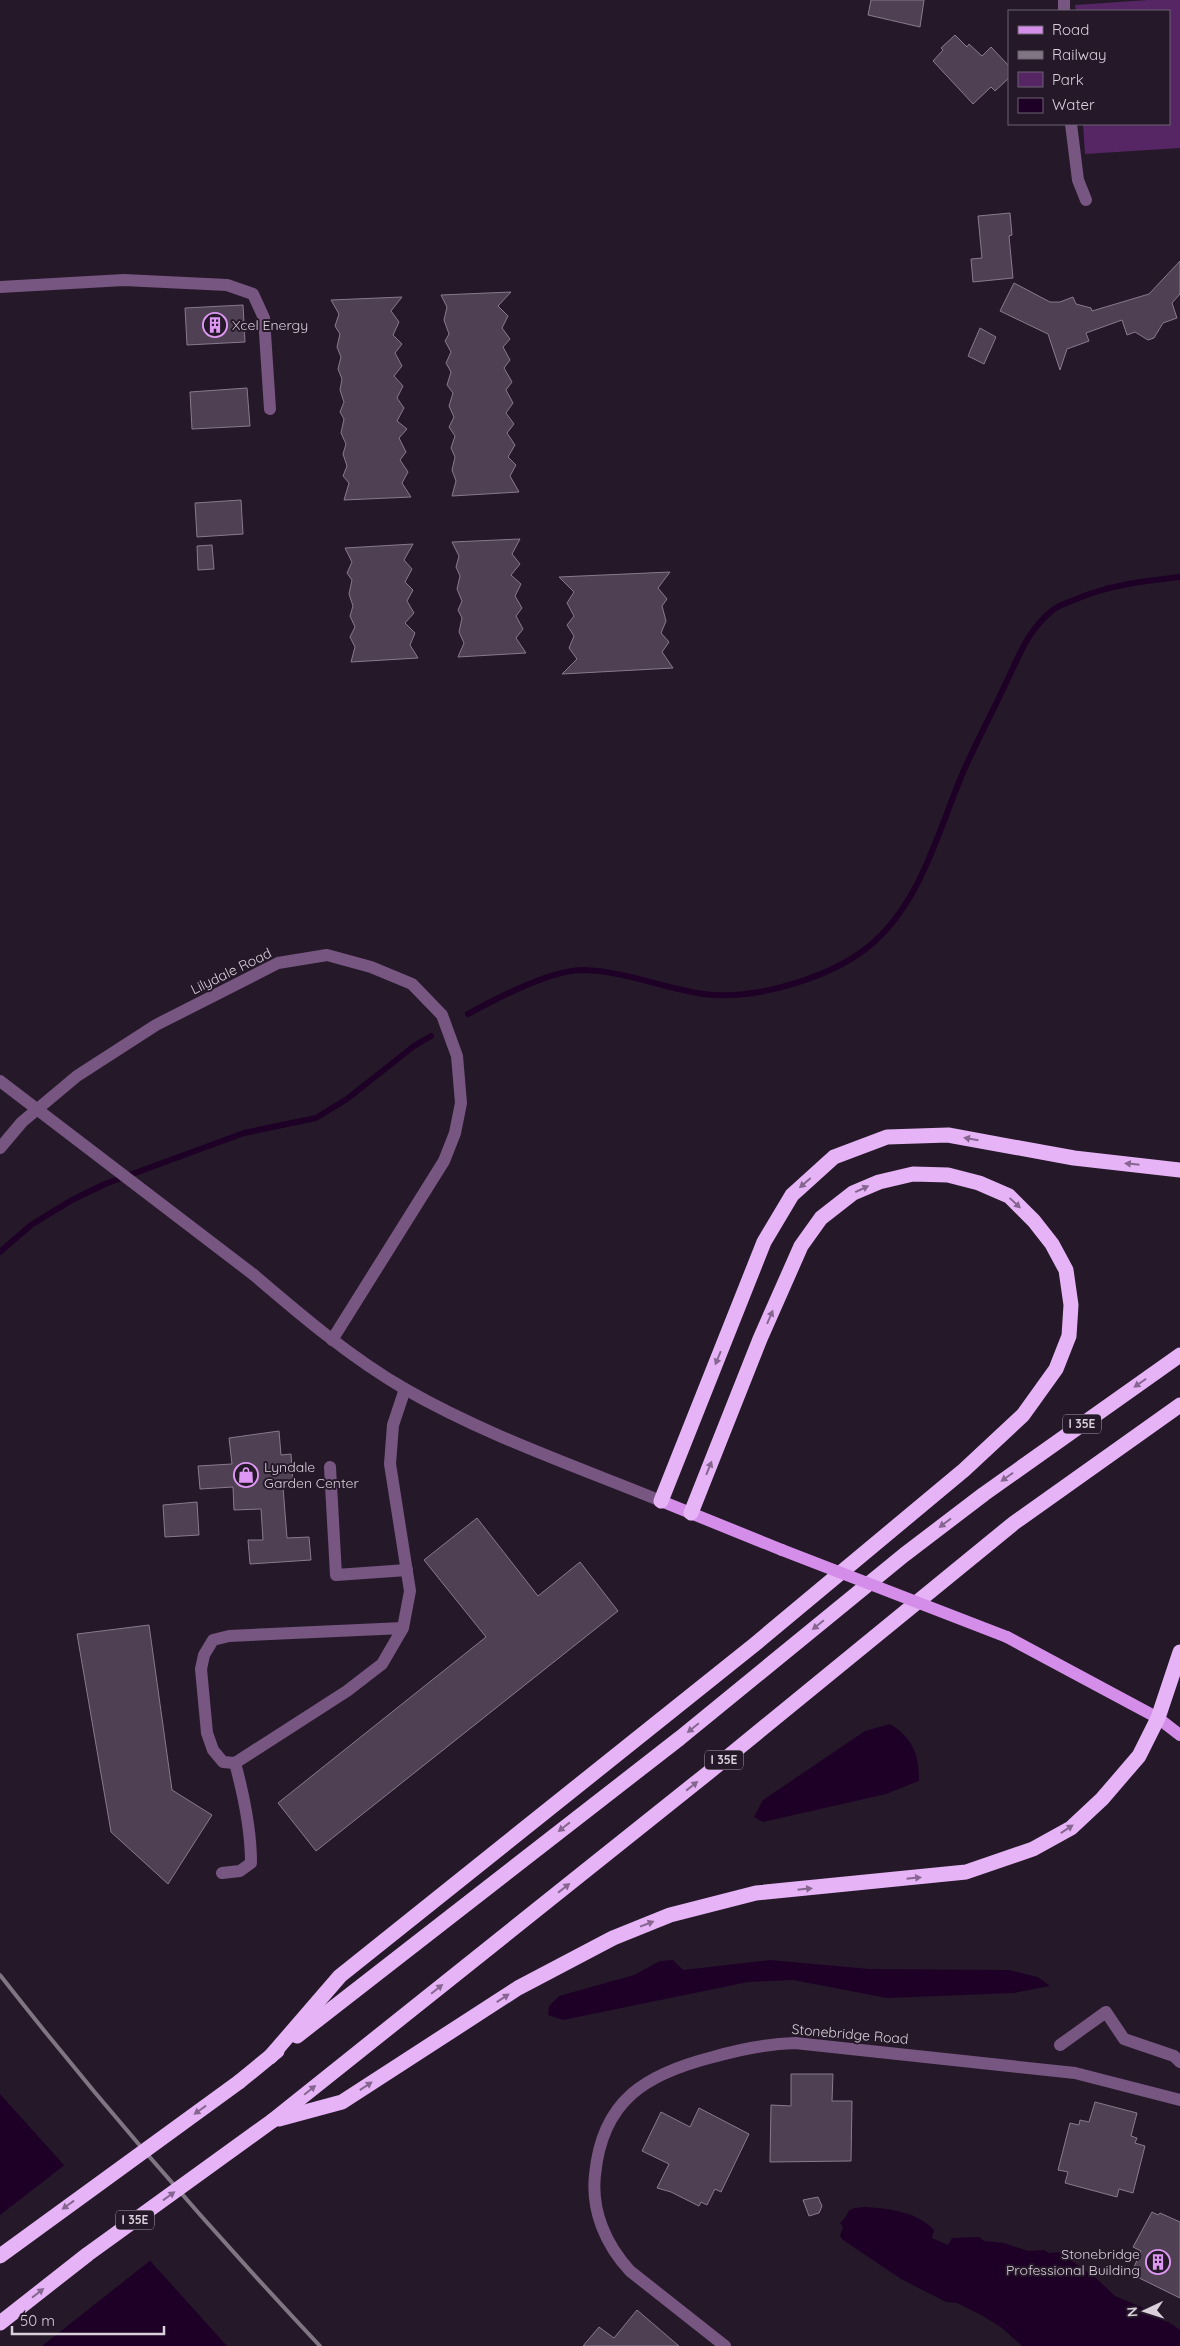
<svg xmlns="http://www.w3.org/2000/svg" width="1180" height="2346" font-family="Quicksand,sans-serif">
<rect width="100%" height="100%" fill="#251929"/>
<polygon fill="#552663" points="1148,0 1180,0 1180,148 1085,154 1083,124 1169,124 1169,11 1076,11 1075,5"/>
<g fill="#1e0027">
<path d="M890,1724C913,1738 919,1755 919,1781L886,1794L763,1822L754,1817L763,1800L865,1731Z"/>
<polygon points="673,1960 683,1970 770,1960 870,1969 1009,1970 1038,1977 1050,1986 1014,1993 887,1998 793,1980 748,1982 563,2020 548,2015 549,2006 559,1996 634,1975 660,1961"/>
<polygon points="0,2094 227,2346 0,2346"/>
<path d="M864,2207C888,2208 918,2212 934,2230L932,2238L948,2245L952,2238L979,2237L984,2241L1004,2243L1028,2251L1044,2250L1049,2253L1059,2252L1095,2277L1115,2296L1158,2314L1180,2330V2346H1022L1002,2328L983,2316L957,2303L946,2302L901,2279L843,2240L840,2236L843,2227L840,2223C853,2212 841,2209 864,2207Z"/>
</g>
<polygon fill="#251929" points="66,2164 152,2259 42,2346 0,2346 0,2215"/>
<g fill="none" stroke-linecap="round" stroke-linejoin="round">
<g stroke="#1e0027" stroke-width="6">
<path d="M468,1014C497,998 550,970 583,970C625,971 662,988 703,994C755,1001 836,977 875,941C923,897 939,828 964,770C977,741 992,713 1005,685C1018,658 1028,629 1053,610C1059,605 1067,603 1074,600C1108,585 1144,581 1180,577"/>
<polyline points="0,1252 31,1225 72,1200 105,1184 244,1133 316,1118 347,1099 414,1046 431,1036"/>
</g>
</g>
<g fill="#4f4153" stroke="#89798e">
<polygon points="871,0 924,0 920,27 868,15"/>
<polygon points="955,35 967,47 969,44 982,56 991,47 1009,66 1009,78 995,91 991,87 973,104 933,61 943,50 941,48"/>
<polygon points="1010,213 1012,235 1009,236 1013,278 973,282 971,259 982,258 978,216"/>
<polygon points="1180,261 1180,294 1172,303 1177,318 1163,323 1154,338 1148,340 1135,332 1127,335 1122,320 1086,333 1089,341 1067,349 1060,370 1048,334 1000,311 1014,283 1050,302 1060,302 1073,297 1076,304 1091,308 1092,311 1149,294"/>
<polygon points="511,292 498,306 508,316 502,328 510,339 503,347 510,360 504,368 512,382 506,390 513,403 506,413 514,424 507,433 515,445 508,457 516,465 510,476 519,492 452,496 456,481 452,470 455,457 451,448 455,436 449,427 454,417 449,406 453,393 447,385 451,372 446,363 451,352 445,341 449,334 444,320 447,307 441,295"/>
<polygon points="402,297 391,311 399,322 393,335 402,344 395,353 402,366 394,376 403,386 397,398 404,408 397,421 407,429 399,438 406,452 400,460 408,472 402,483 411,497 344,500 349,483 343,476 347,466 343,454 346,444 341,433 344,419 340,412 344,402 340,390 342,379 338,369 341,357 337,347 340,334 335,326 339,314 331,300"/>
<polygon points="243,305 245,342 187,345 185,308"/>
<polygon points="980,328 996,337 984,364 968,356"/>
<polygon points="247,388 250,426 192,429 190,392"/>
<polygon points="241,500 243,534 197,537 195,503"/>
<polygon points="520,539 512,554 520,564 511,575 521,584 515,596 522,608 516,616 523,629 516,638 526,653 458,657 464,643 459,632 462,618 458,610 462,601 457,589 460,576 456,567 459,556 452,542"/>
<polygon points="413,544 404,560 412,569 405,582 413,590 407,601 414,613 405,623 415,633 410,645 418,658 351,662 355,647 350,637 355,627 350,616 353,606 349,594 352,580 347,573 352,562 345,548"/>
<polygon points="212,545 214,569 198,570 197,546"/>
<polygon points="670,572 658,588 667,599 662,606 666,621 661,633 669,642 662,652 673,668 562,674 577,659 569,648 574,636 567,625 574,616 567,603 574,592 559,577"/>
<polygon points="279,1431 281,1455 291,1454 293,1486 283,1487 287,1538 309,1537 311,1560 250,1564 248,1540 263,1540 261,1509 234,1510 233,1487 200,1489 198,1466 232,1464 229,1438"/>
<polygon points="197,1502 199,1535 165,1537 163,1505"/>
<polygon points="477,1518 538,1596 580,1562 618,1611 316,1851 278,1803 486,1637 424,1560"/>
<polygon points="149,1625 172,1790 212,1815 168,1884 111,1832 77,1634"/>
<polygon points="791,2074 833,2074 832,2101 852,2101 851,2161 770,2162 771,2105 791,2106"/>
<polygon points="1095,2102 1137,2113 1131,2136 1137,2138 1135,2143 1145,2146 1133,2193 1119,2189 1117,2197 1065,2183 1068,2172 1058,2170 1070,2123 1079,2125 1080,2120 1089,2122"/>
<polygon points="699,2108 749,2134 721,2192 715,2189 707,2205 701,2202 699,2206 671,2192 657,2188 669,2164 642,2151 661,2112 690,2127"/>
<polygon points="818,2197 822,2206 819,2213 809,2216 803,2200"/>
<polygon points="1152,2212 1158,2215 1160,2213 1180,2222 1180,2298 1131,2274 1141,2251 1133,2247"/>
<polygon points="637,2310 679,2346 583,2346 599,2327 614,2338"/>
</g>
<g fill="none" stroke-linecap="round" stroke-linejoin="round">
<g stroke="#785682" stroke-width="12">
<polyline points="1064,0 1064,11"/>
<polyline points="1071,124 1078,180 1086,200"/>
<polyline points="0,287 124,280 227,285 253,294 264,318 270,409"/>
<polyline points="0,1148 22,1122 77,1076 156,1025 278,963 327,955 371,967 412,984 442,1015 457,1056 461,1103 455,1133 444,1161 332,1340"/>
<path d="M254,1275C302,1316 350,1357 405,1389C485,1435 575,1466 661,1501"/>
<polyline points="330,1467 336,1575 407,1570"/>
<polyline points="403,1628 229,1636 213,1640 204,1655 201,1669 207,1733 213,1750 223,1762 235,1763 347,1691 382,1664 403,1628 410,1591 390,1464 393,1425 405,1389"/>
<path d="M222,1873L240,1871L251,1863C251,1829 244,1796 235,1763"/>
<polyline points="1060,2045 1106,2012 1124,2039 1174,2056 1180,2062"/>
<path d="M725,2346L630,2271C606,2245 591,2211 595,2175C602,2100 646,2074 713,2057C741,2049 767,2044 795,2043L1075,2073L1180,2100"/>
</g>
<g stroke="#d48de9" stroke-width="12">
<polyline points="661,1501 782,1550"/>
<polyline points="1007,1637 1158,1718 1180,1735"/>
</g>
<g stroke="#e6b4f6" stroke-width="15">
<polyline points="661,1501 764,1242 792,1195 834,1157 887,1137 948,1135 1074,1158 1180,1170"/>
<polyline points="297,2036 680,1738 904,1555 984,1494 1180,1355"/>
<polyline points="270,2057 340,1976 754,1645 964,1470 1023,1415 1056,1369 1069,1336 1071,1305 1066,1270 1052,1244 1034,1221 1009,1196 979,1183 948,1175 913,1174 879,1182 853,1193 821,1218 801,1246 760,1339 691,1513"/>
<polyline points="239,2082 277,2051"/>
<polyline points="279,2119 342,2102 518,1988 613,1938 670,1915 756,1893 966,1872 1033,1849 1071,1828 1102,1799 1139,1756 1158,1718 1180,1652"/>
<polyline points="272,2121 708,1773 1014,1523 1180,1405"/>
</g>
<path stroke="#807583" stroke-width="4" d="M0,1975C101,2104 208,2227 320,2346"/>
<polyline stroke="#785682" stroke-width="12" points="0,1081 254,1275"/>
<polyline stroke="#d48de9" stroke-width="12" points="782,1550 1007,1637"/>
<g stroke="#e6b4f6" stroke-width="15">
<polyline points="0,2256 239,2082"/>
<polyline points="0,2323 88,2254 272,2121"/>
</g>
</g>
<defs><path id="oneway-solid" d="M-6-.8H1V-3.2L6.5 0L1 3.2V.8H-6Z" transform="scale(1.25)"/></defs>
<g fill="#866690">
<use href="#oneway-solid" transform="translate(971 1139) rotate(-170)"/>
<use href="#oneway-solid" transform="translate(1132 1164) rotate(-174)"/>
<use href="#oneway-solid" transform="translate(805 1183) rotate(139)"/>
<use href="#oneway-solid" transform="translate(862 1189) rotate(-25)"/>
<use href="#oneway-solid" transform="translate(1015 1203) rotate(43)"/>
<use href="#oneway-solid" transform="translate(770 1317) rotate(-67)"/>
<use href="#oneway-solid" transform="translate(718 1358) rotate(112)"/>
<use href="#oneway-solid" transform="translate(1140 1383) rotate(145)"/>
<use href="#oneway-solid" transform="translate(709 1468) rotate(-68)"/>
<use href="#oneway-solid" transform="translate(1007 1477) rotate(145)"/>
<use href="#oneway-solid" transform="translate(945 1523) rotate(143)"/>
<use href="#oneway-solid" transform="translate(818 1625) rotate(141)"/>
<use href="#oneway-solid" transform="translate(693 1728) rotate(141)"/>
<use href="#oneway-solid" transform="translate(692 1786) rotate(-38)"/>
<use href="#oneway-solid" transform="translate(564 1827) rotate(142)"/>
<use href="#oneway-solid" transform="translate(1067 1829) rotate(-33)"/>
<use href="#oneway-solid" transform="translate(914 1878) rotate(-6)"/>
<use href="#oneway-solid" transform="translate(564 1888) rotate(-38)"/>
<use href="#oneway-solid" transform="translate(805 1889) rotate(-6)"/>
<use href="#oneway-solid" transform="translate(647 1924) rotate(-21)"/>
<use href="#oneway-solid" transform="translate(437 1989) rotate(-39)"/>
<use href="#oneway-solid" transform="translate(503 1998) rotate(-33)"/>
<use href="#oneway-solid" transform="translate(366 2086) rotate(-33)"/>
<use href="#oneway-solid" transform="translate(310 2090) rotate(-39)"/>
<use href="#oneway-solid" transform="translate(200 2110) rotate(144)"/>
<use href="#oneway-solid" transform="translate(169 2196) rotate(-36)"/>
<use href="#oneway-solid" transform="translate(68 2205) rotate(144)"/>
<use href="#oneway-solid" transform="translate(38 2293) rotate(-38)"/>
</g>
<defs>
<symbol id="building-ring" viewBox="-11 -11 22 22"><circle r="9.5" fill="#251929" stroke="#de98f3" stroke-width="1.5"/><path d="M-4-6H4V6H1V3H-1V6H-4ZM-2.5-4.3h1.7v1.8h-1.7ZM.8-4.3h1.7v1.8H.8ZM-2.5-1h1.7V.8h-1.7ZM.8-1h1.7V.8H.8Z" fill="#de98f3"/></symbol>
<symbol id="shop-ring" viewBox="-11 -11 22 22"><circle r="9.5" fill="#251929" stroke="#de98f3" stroke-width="1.5"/><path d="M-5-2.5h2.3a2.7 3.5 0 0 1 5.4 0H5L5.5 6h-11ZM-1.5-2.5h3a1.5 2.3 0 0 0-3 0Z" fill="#de98f3"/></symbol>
</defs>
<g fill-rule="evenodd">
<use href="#building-ring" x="201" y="311" width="28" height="28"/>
<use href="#shop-ring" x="232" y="1461" width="28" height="28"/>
<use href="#building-ring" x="1144" y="2248" width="28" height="28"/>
</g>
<g text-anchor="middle" stroke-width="4" stroke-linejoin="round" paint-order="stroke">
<g fill="#251929" stroke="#a399a6" stroke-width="1">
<rect x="1063" y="1414.5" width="38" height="19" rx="4"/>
<rect x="705" y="1750.5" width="38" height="19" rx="4"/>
<rect x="116" y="2210.5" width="38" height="19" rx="4"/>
</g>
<g font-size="12" font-weight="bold" fill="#d9d0db">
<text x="1082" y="1428">I 35E</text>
<text x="724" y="1764">I 35E</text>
<text x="135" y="2224">I 35E</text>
</g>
<g font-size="14" fill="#d9d0db" stroke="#251929" text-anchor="start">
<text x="232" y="330">Xcel Energy</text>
<text x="264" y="1472">Lyndale<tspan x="264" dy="16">Garden Center</tspan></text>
<text x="1140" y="2259" text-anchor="end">Stonebridge<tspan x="1140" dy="16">Professional Building</tspan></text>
</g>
<g font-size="14" fill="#d9d0db" stroke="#251929">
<text transform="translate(231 971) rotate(-26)" y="5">Lilydale Road</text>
<text transform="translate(850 2034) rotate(5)" y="5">Stonebridge Road</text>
</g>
</g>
<rect x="1008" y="10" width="162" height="115" fill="#251929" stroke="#6d6270"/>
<rect x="1018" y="26" width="25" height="8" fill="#d48de9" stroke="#6d6270"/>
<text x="1052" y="35" font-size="15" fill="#d9d0db">Road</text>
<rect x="1018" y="51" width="25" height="8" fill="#807583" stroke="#6d6270"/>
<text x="1052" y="60" font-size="15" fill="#d9d0db">Railway</text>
<rect x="1018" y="72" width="25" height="15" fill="#552663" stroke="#6d6270"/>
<text x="1052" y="85" font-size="15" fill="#d9d0db">Park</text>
<rect x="1018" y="98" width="25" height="15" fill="#1e0027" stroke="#6d6270"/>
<text x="1052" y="110" font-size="15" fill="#d9d0db">Water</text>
<g transform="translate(1145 2311) rotate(266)" stroke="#251929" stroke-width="4" paint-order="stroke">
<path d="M0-4L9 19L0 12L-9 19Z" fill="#d9d0db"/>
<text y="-8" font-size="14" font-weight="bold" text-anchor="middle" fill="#d9d0db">N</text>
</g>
<path d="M12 2326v8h152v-8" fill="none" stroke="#d9d0db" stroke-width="2.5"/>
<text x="20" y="2326" font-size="15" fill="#d9d0db" stroke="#251929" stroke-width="4" paint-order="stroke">50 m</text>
</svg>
